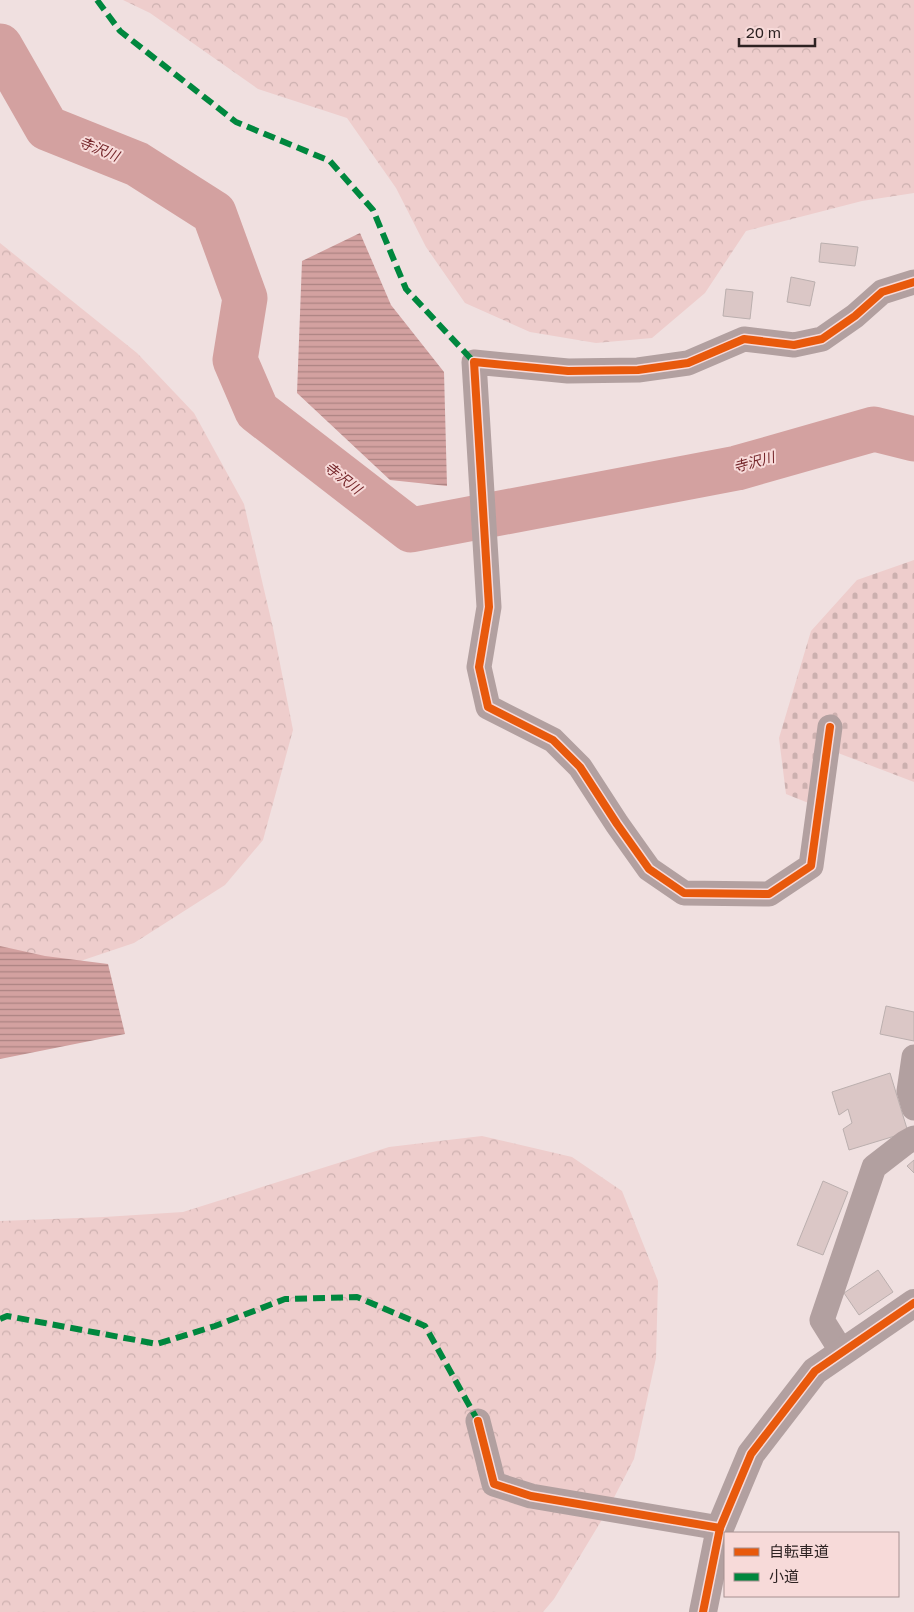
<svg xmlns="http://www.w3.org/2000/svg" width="914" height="1612" font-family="'Golos Text','Noto Sans JP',sans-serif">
<defs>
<pattern id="forest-crowns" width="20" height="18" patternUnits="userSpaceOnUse" patternTransform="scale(1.25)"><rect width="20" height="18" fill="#eecdcc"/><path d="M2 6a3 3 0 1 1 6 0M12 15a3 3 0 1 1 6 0" fill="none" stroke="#ccb0af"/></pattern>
<pattern id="cemetery-stones" width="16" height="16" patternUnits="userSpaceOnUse" patternTransform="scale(1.25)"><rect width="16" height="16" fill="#eecdcc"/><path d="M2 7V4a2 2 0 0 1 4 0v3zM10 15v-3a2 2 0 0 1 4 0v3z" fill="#ccb0af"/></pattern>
<pattern id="water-rules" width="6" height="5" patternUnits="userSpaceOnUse" patternTransform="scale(1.25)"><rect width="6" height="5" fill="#d3a1a0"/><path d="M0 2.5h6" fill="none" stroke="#ac8382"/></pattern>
</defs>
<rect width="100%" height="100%" fill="#f0e0e0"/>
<g fill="url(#forest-crowns)">
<polygon points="123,0 914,0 914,193 862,201 746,231 705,293 652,338 596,343 530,332 465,303 426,247 396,188 347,118 258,89 150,13"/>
<polygon points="0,243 137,353 194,413 244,504 273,628 293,730 263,840 225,885 134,943 15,983 0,986"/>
<polygon points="482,1136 572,1157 622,1191 658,1281 656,1358 634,1459 606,1513 554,1599 543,1612 0,1612 0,1221 104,1217 183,1212 389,1147"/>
</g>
<polygon fill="url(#cemetery-stones)" points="914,560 914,782 838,753 831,812 786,794 779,738 811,631 857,580"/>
<g fill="url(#water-rules)">
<polygon points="360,233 391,305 444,372 447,486 390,480 297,393 302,261"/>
<polygon points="0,946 45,956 108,964 125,1034 0,1059"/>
</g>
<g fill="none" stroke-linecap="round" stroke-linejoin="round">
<polyline stroke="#d3a1a0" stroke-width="45" points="0,46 47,128 137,164 214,213 245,298 235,360 257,411 411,530 737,468 874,429 914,439"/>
</g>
<g fill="#dbc7c6" stroke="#bbafae">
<polygon points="821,243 858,247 855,266 819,262"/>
<polygon points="791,277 815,282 810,306 787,302"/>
<polygon points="726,289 753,292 750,319 723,316"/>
<polygon points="886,1006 914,1012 914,1041 880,1034"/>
<polygon points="890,1073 908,1132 849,1150 843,1129 852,1123 848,1109 839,1115 832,1092"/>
<polygon points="914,1160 914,1173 907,1166"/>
<polygon points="823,1181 848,1192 823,1255 797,1245"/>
<polygon points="878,1270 893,1292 859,1315 844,1293"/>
</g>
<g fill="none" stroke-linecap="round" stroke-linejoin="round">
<g stroke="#b2a0a0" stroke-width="25">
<polyline points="830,727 811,866 769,894 684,893 649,869 617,824 580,767 553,740 488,707 479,667 489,607 474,362 568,371 638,370 688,363 744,339 794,345 822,339 855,316 882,292 914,282"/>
<polyline points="914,1057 909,1091 914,1108"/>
<polyline points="842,1352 822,1320 874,1167 905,1143 914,1138"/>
<polyline points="478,1421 494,1484 531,1496 720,1528"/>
</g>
<polyline stroke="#b2a0a0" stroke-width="28" points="703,1612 720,1528 751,1454 815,1371 914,1303"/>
<g stroke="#00873e" stroke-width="6" stroke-dasharray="12 6" stroke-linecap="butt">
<polyline points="97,0 120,31 236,122 330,161 373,210 406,289 474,362"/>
<polyline points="0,1319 7,1316 157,1344 215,1326 285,1299 357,1297 425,1326 478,1421"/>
</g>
<defs>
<g id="cycleway">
<polyline points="830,727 811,866 769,894 684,893 649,869 617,824 580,767 553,740 488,707 479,667 489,607 474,362 568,371 638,370 688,363 744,339 794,345 822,339 855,316 882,292 914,282"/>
<polyline points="478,1421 494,1484 531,1496 720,1528"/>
<polyline points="703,1612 720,1528 751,1454 815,1371 914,1303"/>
</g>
</defs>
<use href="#cycleway" stroke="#f7dad9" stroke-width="11"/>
<use href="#cycleway" stroke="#e8590c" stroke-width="8"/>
</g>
<g text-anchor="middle" stroke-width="4" stroke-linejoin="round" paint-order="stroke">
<g font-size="14" font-style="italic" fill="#742529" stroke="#f7dad9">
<text transform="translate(99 149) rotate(22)" y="5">寺沢川</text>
<text transform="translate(754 462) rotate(-15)" y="5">寺沢川</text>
<text transform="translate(343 478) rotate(38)" y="5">寺沢川</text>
</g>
</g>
<rect x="724" y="1532" width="175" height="65" fill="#f7dad9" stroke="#a69090"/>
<rect x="734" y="1548" width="25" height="8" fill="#e8590c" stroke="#a69090"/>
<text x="769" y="1557" font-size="15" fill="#2d2222">自転車道</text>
<rect x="734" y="1573" width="25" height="8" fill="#00873e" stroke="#a69090"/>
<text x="769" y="1582" font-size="15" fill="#2d2222">小道</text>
<path d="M739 38v8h76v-8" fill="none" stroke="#2d2222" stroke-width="2.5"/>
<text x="746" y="38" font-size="15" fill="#2d2222" stroke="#f7dad9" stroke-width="4" paint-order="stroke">20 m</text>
</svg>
